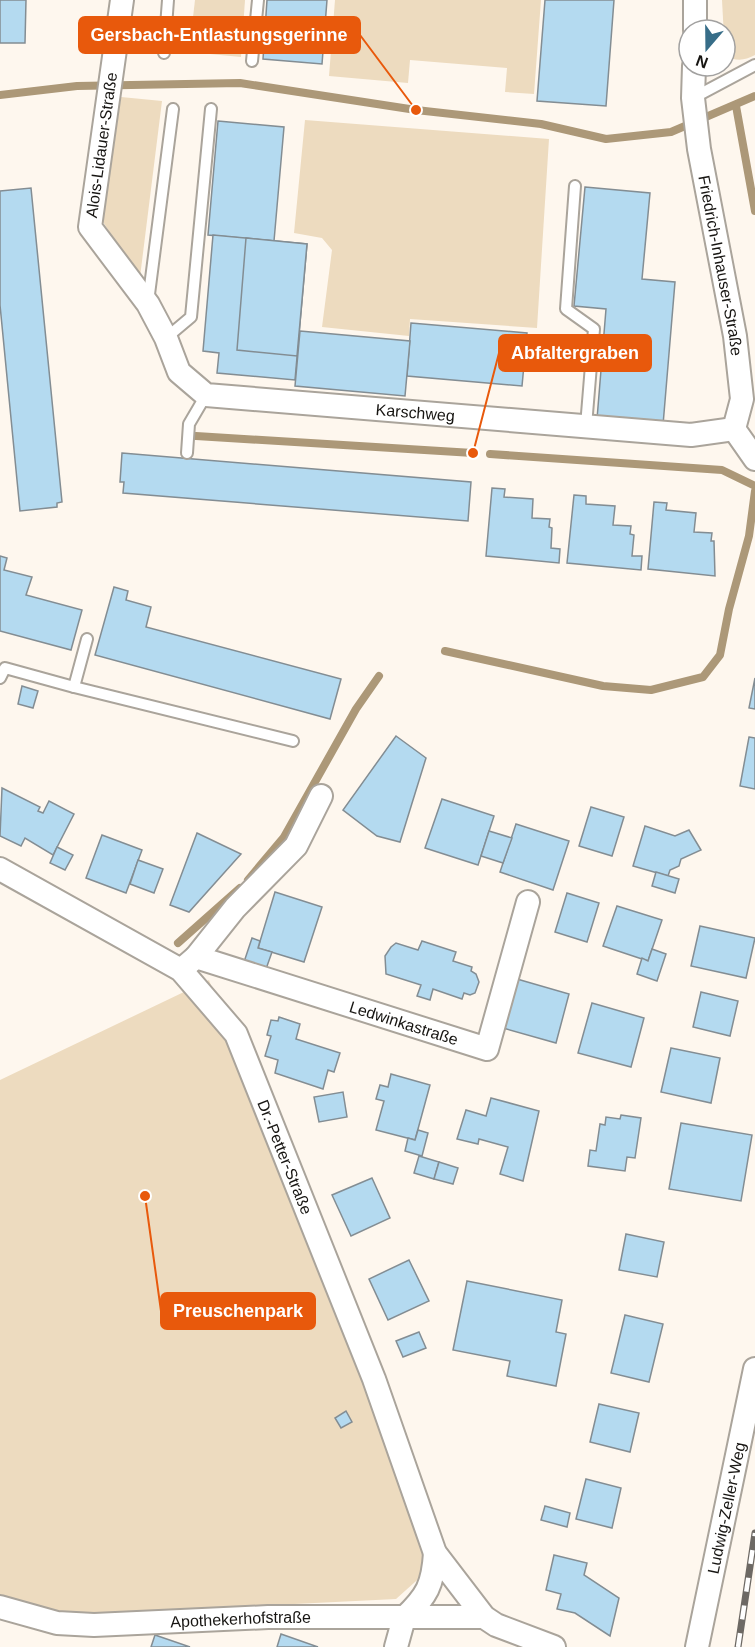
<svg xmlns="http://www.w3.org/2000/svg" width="755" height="1647" font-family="Arial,sans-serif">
<rect width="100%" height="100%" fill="#fef7ee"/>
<g fill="#eddbbf">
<polygon points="195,0 245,0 241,57 189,52"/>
<polygon points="335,0 541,0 534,94 505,92 507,68 410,60 408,83 329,76"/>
<path d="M722,0H755V55C744,61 736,61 725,56Z"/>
<polygon points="121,97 162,101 140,277 103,222"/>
<polygon points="305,120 549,139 537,328 410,319 409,336 322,327 332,250 322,238 294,233"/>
<polygon points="209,980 334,1312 428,1540 425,1573 396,1599 231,1607 136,1625 0,1601 0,1080"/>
</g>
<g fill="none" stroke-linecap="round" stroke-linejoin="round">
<g stroke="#ac9878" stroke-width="8">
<polyline points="0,95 77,86 240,83 416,110 541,124 606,139 671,132 755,96"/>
<polyline points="736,106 755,211"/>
<polyline points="196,436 473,453"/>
<polyline points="490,454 722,470 755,486"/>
<polyline points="445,651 603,686 651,690 703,677 720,655 729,609 749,536 755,491"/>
<polyline points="248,880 284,837 356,709 379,676"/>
<polyline points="178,943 240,888"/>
</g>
</g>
<g fill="#b4daf0" stroke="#838d93" stroke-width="1.5">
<polygon points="0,0 26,0 25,43 0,43"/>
<polygon points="267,0 327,0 322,64 263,59"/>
<polygon points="545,0 614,0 606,106 537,101"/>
<polygon points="218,121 284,127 274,241 208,235"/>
<polygon points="585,187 650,193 642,279 675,282 663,425 597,419 606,309 574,306"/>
<polygon points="31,188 62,502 57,503 57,507 20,511 0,305 0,191"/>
<polygon points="213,235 307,244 295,380 217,373 219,353 203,351"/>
<polygon points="246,238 307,244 297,356 237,350"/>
<polygon points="411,323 527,333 522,386 407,376"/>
<polygon points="300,331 410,341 405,396 295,386"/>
<polygon points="122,453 471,482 468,521 123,493 124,482 120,482"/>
<polygon points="492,488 505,489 504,497 533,499 532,518 550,519 549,527 552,528 551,548 560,549 559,563 486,556"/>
<polygon points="574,495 586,496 586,504 615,506 613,525 631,526 630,534 634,535 632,556 642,556 641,570 567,563"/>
<polygon points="654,502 667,503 666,510 696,513 694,532 712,533 711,541 714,541 715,576 648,569"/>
<polygon points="0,556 7,558 4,570 32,577 26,595 82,610 71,650 0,631"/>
<polygon points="114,587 128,591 126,600 151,607 146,627 341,679 330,719 95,655"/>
<polygon points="755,678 755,709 749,708"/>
<polygon points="22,686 38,691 33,708 18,704"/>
<polygon points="396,736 426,758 400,842 377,836 343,810"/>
<polygon points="749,737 755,738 755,789 740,786"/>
<polygon points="2,788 40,807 38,811 43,813 49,801 74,814 53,855 25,838 21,846 0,836"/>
<polygon points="442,799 494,816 478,865 425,848"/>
<polygon points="591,807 624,817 612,856 579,846"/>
<polygon points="516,824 569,841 553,890 500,872"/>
<polygon points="645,826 675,836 689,830 701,850 681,859 679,866 670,870 668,876 633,866"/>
<polygon points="489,831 512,838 503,863 481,856"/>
<polygon points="197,833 241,854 189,912 170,905"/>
<polygon points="102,835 142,850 126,893 86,878"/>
<polygon points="57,847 73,855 65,870 50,863"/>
<polygon points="138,860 163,869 154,893 130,884"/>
<polygon points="656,872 679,879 675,893 652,886"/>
<polygon points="275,892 322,907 304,962 258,948"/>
<polygon points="567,893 599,903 587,942 555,932"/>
<polygon points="617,906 662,920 648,961 603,946"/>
<polygon points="700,926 755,938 746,978 691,966"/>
<polygon points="252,938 260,941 258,948 272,952 266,969 244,962"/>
<polygon points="422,941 456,952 453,961 472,967 471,971 476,974 479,982 475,993 470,995 464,993 462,999 433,989 430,1000 417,996 421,985 386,974 385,956 391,947 396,943 418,950"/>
<polygon points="652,949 666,954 657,981 637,974 642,958 648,961"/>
<polygon points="517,979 569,994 556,1043 503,1028"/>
<polygon points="701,992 738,1001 730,1036 693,1027"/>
<polygon points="592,1003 644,1018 631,1067 578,1053"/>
<polygon points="279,1017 300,1024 296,1039 340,1053 334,1072 328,1070 323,1089 275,1073 278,1060 265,1056 271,1036 267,1035 271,1020 278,1021"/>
<polygon points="671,1048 720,1058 711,1103 661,1092"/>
<polygon points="391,1074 430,1085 415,1140 376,1130 384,1101 376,1099 380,1085 388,1087"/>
<polygon points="343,1092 347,1117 319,1122 314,1097"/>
<polygon points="491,1098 539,1111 523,1181 500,1174 508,1147 479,1139 478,1144 457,1139 466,1110 486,1116"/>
<polygon points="621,1115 641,1118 635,1158 627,1157 625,1171 588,1166 590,1150 596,1151 600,1124 605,1125 606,1117 620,1119"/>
<polygon points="681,1123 752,1135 741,1201 669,1189"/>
<polygon points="418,1130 428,1133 422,1156 405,1151 408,1138 415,1140"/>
<polygon points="419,1156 439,1162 434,1179 414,1173"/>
<polygon points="439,1162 458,1168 453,1184 434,1179"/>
<polygon points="372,1178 390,1218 351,1236 332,1195"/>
<polygon points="626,1234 664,1242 657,1277 619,1270"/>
<polygon points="409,1260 429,1301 388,1320 369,1279"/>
<polygon points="467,1281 562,1300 556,1332 566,1334 556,1386 507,1376 510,1361 453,1350"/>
<polygon points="625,1315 663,1324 649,1382 611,1373"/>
<polygon points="419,1332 426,1348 403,1357 396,1341"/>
<polygon points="599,1404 639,1413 630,1452 590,1442"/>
<polygon points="346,1411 352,1422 341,1428 335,1418"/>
<polygon points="586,1479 621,1488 612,1528 576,1519"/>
<polygon points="545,1506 570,1513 567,1527 541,1520"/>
<polygon points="554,1555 587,1563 584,1575 619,1598 610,1636 575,1613 557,1609 561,1594 546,1590"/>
<polygon points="281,1634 318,1647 277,1647"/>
<polygon points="155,1635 190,1647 151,1647"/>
</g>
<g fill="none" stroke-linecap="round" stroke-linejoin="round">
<defs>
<g id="lane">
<polyline points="164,53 168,0"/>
<polyline points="252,61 258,0"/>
<polyline points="693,98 755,65"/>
<polyline points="575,186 566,309 594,329 586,426"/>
<polyline points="148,302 173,109"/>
<polyline points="166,338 191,317 211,109"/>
<polyline points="187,453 189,424 206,395"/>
<polyline points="0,678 5,668 74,687 87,639"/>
<polyline points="74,687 293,741"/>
</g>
<g id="street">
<path id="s1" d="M122,0L90,227L148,304L166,338L179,372L206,395L691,435L734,429"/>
<polyline points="695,30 695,0"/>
<path id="s2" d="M694,66L693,98L699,149L735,336L742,399L734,429L755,459"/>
<path id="s3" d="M0,869L181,970L236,1034L374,1379L435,1553L484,1617L496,1625L554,1647"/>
<polyline points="196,957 235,908 296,846 321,796"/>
<path id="s4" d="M181,970L196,957L487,1049L528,902"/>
<path id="s5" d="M0,1607L57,1623L94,1625L268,1617H484"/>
<path d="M404,1618C427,1596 433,1585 435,1553"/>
<polyline points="396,1647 404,1618"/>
<path id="s6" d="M697,1647L755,1369"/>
</g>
</defs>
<use href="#lane" stroke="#aaa49b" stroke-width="14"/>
<use href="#street" stroke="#aaa49b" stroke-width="26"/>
<use href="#lane" stroke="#fff" stroke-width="10"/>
<use href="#street" stroke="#fff" stroke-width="22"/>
<defs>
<polyline id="rail" points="738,1647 755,1533"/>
</defs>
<use href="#rail" stroke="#6d6964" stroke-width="7"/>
<use href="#rail" stroke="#fff" stroke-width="4.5" stroke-dasharray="14" stroke-linecap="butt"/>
</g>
<g text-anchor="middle" stroke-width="5" stroke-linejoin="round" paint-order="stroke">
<g font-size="16" fill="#171512" stroke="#fff">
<text transform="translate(101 145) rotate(-82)" y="6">Alois-Lidauer-Straße</text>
<text dy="6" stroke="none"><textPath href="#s2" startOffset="202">Friedrich-Inhauser-Straße</textPath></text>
<text dy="6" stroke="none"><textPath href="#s1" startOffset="646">Karschweg</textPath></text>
<text dy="6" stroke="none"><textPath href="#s4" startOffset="238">Ledwinkastraße</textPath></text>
<text dy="6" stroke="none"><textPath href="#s3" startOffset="424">Dr.-Petter-Straße</textPath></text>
<text dy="6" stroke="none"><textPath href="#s6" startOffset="142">Ludwig-Zeller-Weg</textPath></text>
<text dy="6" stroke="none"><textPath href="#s5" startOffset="243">Apothekerhofstraße</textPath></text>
</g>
</g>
<path fill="none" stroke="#e8590c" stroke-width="2" d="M416 110L360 35M473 453L499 353M145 1196L161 1311"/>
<g fill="#e8590c" stroke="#fff" stroke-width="2">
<circle cx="416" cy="110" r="6"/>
<circle cx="473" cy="453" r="6"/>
<circle cx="145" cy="1196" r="6"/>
</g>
<g fill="#e8590c" stroke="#e8590c" stroke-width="2">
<rect x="79" y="17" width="281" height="36" rx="6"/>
<rect x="499" y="335" width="152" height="36" rx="6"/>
<rect x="161" y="1293" width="154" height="36" rx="6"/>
</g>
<g font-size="18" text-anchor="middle" font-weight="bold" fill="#fff">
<text x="219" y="41">Gersbach-Entlastungsgerinne</text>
<text x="575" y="359">Abfaltergraben</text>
<text x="238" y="1317">Preuschenpark</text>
</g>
<g transform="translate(707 48) rotate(200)"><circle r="28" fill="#ffffff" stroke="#a2a1a0" stroke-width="1.5"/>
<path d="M0-4.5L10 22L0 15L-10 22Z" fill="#376d88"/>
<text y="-9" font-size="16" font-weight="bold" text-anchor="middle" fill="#171512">N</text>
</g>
</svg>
